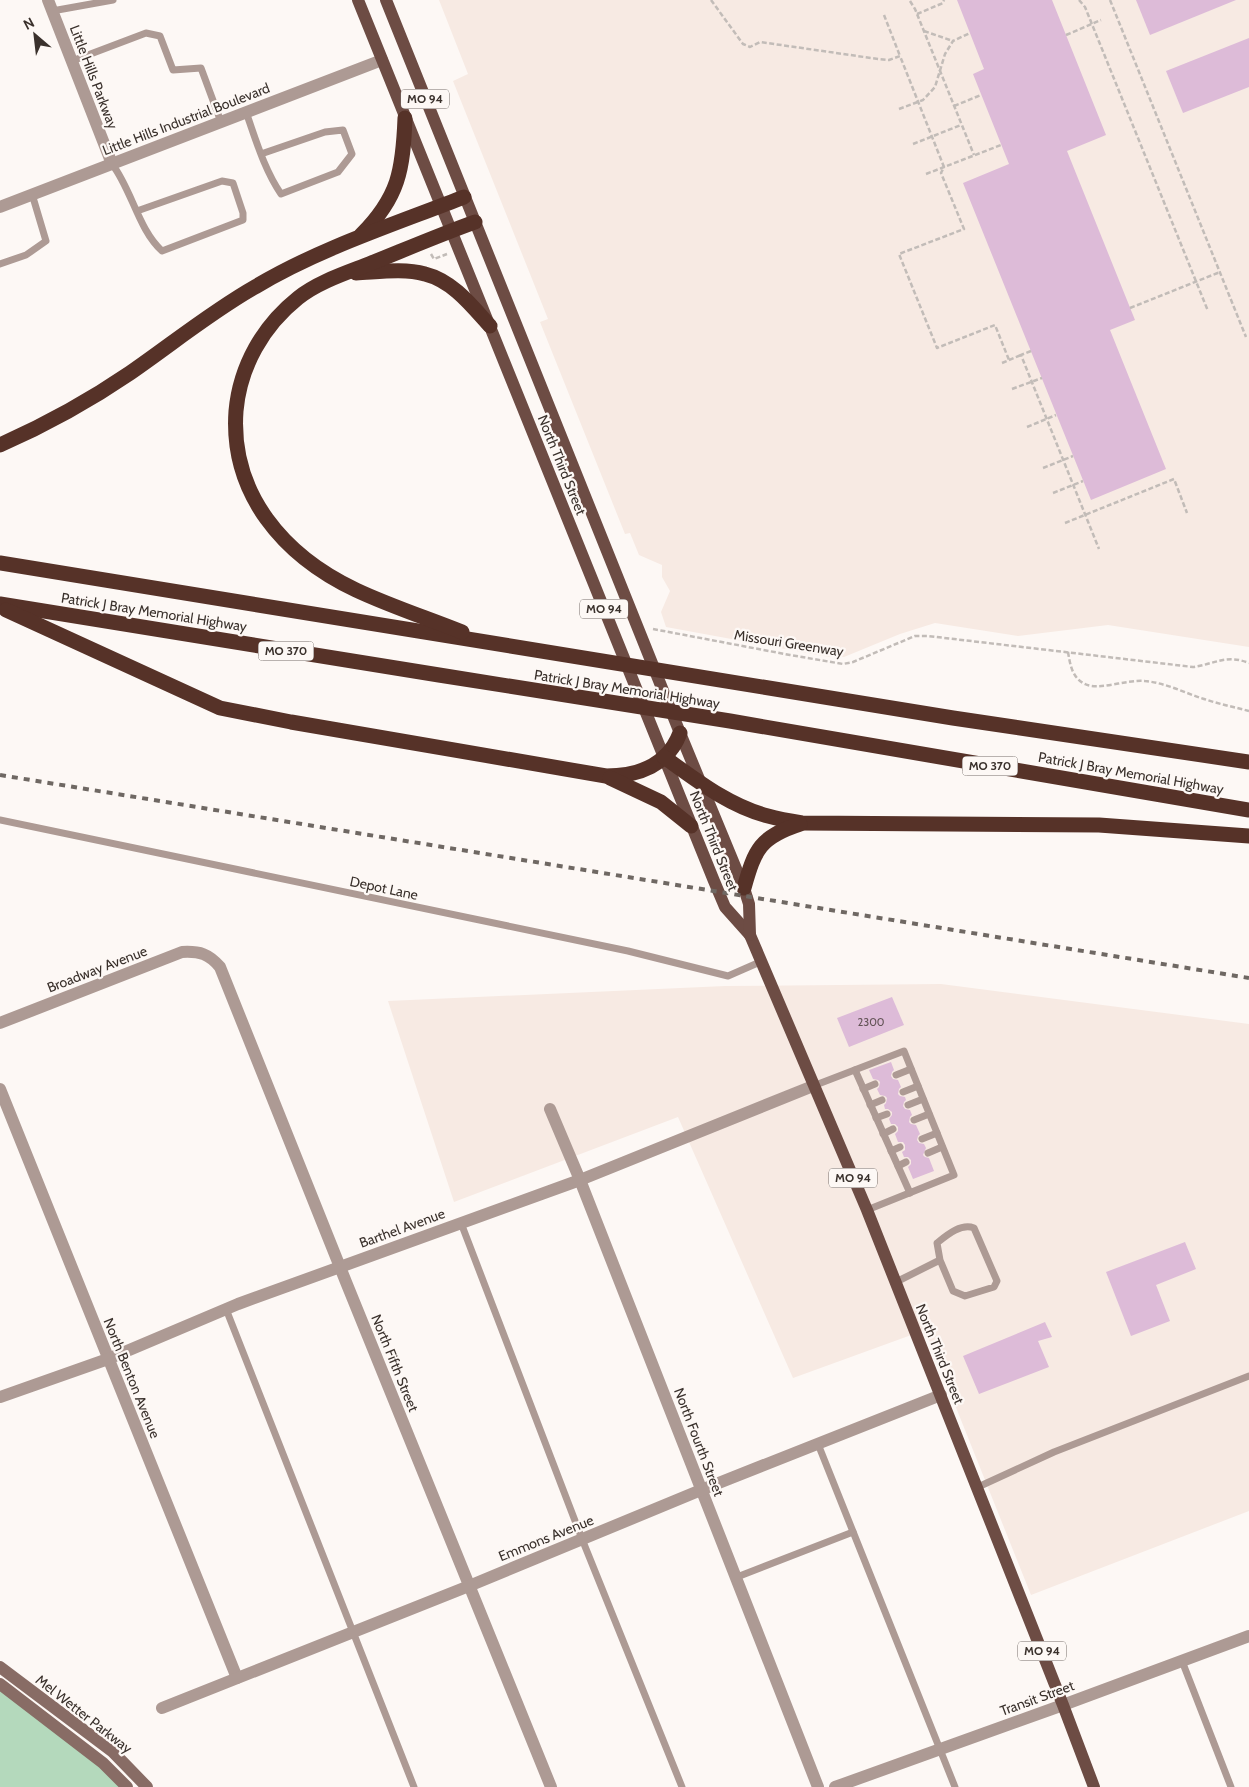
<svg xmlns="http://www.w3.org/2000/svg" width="1249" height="1787" font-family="Cabin,sans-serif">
<rect width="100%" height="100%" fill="#fdf8f5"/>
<g fill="#f7eae3">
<polygon points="439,0 1249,0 1249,647 1108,625 1018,636 935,623 900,634 844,657 829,657 666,627 661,612 670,591 662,577 662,565 639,555 630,533 625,534 540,322 548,319 453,81 468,74"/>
<polygon points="941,984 1249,1024 1249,1511 1031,1595 925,1330 793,1378 678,1117 454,1202 388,1001 725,986"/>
</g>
<polygon fill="#b4d9bc" points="0,1685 127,1787 0,1787"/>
<g fill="#ddbbd8">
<polygon points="957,0 1052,0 1106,135 1067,151 1135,320 1110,330 1166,469 1091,500 963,183 1009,164 973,74 984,69"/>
<polygon points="1136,0 1236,0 1150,35"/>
<polygon points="1249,38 1249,87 1183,113 1166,71"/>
<polygon points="892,997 904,1025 849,1047 837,1018"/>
<polygon points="891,1062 894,1070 892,1072 891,1076 893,1079 898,1080 901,1087 899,1089 898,1094 900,1096 905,1097 906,1100 904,1102 903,1106 905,1109 910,1110 912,1115 910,1117 909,1122 911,1124 916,1125 920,1134 918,1136 917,1140 919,1143 924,1144 926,1148 923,1155 925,1157 929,1158 934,1171 913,1179 908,1167 911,1164 911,1160 908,1157 904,1157 902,1152 905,1150 905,1145 903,1142 898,1142 895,1134 898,1131 898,1127 895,1124 891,1124 889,1119 892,1115 892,1112 888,1109 885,1109 884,1105 886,1103 887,1098 885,1096 880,1095 877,1089 879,1087 880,1082 878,1080 873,1079 869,1070"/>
<polygon points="1185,1242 1196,1269 1156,1285 1170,1321 1131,1336 1106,1272"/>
<polygon points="1045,1322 1052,1337 1038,1341 1049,1367 979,1394 963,1356"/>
</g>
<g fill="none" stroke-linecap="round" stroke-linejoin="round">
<g stroke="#c2bcb8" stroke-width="2.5" stroke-dasharray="5 2.5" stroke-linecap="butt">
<polyline points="711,0 743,44 750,47 760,42 878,59 889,60 900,56 944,167 941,173 964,229 899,254 937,348 995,325 1009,360"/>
<polyline points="1079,0 1085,7 1208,311"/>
<polyline points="1110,0 1246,337"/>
<polyline points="910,1 915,9 974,155"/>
<polyline points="917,14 943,3 944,0"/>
<polyline points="884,15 900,56"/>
<polyline points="924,31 953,41"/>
<polyline points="1066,35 1101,20"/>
<polyline points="954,106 981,95"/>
<polyline points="899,109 923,100 935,87 945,54 953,41 970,33"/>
<polyline points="913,144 961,125"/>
<polyline points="926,174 1001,145"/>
<polyline points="431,254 434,259 447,254"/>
<polyline points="1130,308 1220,272"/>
<polyline points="1031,351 1021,355 1099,549"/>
<polyline points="1002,363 1021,355"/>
<polyline points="1012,389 1042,378"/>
<polyline points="1027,427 1056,415"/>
<polyline points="1043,468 1073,456"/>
<polyline points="1053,493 1083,481"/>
<polyline points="1065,523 1174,479 1187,513"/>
<path d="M653,629L790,655L843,664L853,662L915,636H928L1193,667C1215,664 1226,654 1249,663"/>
<path d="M1068,652C1070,664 1072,678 1085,684C1098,691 1128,679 1145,681C1166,683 1185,693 1204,699C1219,704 1234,707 1249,711"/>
</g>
<g stroke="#ad9a94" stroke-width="7">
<polyline points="52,11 113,0"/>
<polyline points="72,61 146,33 160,36 173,70 201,68 221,122"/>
<path d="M246,112C256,140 264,169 281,194L338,172L352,154L343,130L325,132L261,154"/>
<path d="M112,164C132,190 138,229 162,251L243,220V213L233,183L222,181L137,211"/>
<polyline points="0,264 26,255 46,241 32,194"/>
<polyline points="0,820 628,951 728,976 760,962"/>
<polyline points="855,1070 910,1193"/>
<polyline points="896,1075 911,1069"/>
<polyline points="813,1086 904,1051 954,1175 867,1210"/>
<polyline points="863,1089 875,1084"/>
<polyline points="903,1092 918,1086"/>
<polyline points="870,1105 882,1100"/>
<polyline points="908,1105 923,1099"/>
<polyline points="876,1118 887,1114"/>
<polyline points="914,1120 929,1114"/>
<polyline points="883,1134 893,1129"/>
<polyline points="922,1139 937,1133"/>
<polyline points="891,1151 900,1147"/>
<polyline points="928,1153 942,1147"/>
<polyline points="898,1166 906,1162"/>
<polyline points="461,1223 582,1539 682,1787"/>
<path d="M896,1282L940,1260L937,1243C947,1235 961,1223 974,1228L997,1281L994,1287L965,1296L953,1291L940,1260"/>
<polyline points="226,1309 414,1787"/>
<polyline points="818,1444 955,1787"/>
<polyline points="978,1487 1054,1452 1249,1376"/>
<polyline points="737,1577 853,1532"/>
<polyline points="1182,1661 1231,1787"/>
</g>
<g stroke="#ad9a94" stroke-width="12">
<polyline points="48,0 112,164"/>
<polyline points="0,207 382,60"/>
<path d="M0,1023L182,952C200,951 209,954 220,967L346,1282L551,1787"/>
<polyline points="0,1089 237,1678"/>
<polyline points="550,1109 580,1180 818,1787"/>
<polyline points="0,1397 108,1359 238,1304 580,1180 813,1086"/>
<polyline points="162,1708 469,1586 701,1490 941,1395"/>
<polyline points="835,1787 1063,1705 1249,1636"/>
</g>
<g stroke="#886c65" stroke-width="12">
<polyline points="0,1667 113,1752 147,1787"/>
<polyline points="0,1684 103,1763 127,1787"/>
</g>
<g stroke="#6d4c44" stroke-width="12">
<polyline points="358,0 714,881 725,907 750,935 867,1210 1063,1705 1094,1787"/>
<polyline points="386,0 680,733 744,888 749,904 750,935"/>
</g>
<g stroke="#563228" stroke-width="15">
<path d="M361,235C399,197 403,170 405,118"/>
<path d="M356,273C378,272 404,268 425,274C453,281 472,306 490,326"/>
<path d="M0,445C45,425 89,401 130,373C172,344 211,312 255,287C318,249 395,224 464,197"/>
<polyline points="0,563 953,718 1249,762"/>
<polyline points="0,604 439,675 730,721 1249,810"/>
<path d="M6,610L220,708L291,722L606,776C639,776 668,765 680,733"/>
<path d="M462,632C427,618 390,606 356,590C284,556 230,494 236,411C240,366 263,326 298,298C318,282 346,273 369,264C404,250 439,235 475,222"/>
<path d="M664,757C696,780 729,806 768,816C779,819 790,821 802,823L1099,825L1249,836"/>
<polyline points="610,778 661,802 691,826"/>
<path d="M744,888C755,849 760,837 800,824"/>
</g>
<polyline stroke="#6f6863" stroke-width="4" stroke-dasharray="6 6" stroke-linecap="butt" points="0,775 1249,978"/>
</g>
<g text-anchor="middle" stroke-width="4.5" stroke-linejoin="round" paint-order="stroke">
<g font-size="11" fill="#635457">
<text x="871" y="1026">2300</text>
</g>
<g fill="#fdf8f5" stroke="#746d68" stroke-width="1">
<rect x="401" y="89.5" width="48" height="19" rx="4"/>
<rect x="580" y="599.5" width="48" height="19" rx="4"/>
<rect x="258.5" y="641.5" width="55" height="19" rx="4"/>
<rect x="962.5" y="756.5" width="55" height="19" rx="4"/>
<rect x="829" y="1168.5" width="48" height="19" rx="4"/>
<rect x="1018" y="1641.5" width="48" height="19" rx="4"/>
</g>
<g font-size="12" font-weight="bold" fill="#3a312c">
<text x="425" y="103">MO 94</text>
<text x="604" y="613">MO 94</text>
<text x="286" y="655">MO 370</text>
<text x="990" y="770">MO 370</text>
<text x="853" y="1182">MO 94</text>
<text x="1042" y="1655">MO 94</text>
</g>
<g font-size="14" fill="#3a312c" stroke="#fdf8f5">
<text transform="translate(94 77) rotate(69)" y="5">Little Hills Parkway</text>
<text transform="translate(186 119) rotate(-21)" y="5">Little Hills Industrial Boulevard</text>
<text transform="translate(562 465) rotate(68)" y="5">North Third Street</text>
<text transform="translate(154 612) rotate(9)" y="5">Patrick J Bray Memorial Highway</text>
<text transform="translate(789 643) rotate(9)" y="5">Missouri Greenway</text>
<text transform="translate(627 689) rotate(9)" y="5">Patrick J Bray Memorial Highway</text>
<text transform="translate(1131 773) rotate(10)" y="5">Patrick J Bray Memorial Highway</text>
<text transform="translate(714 841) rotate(68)" y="5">North Third Street</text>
<text transform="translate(384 888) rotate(12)" y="5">Depot Lane</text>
<text transform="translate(97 969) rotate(-21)" y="5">Broadway Avenue</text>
<text transform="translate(402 1228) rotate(-20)" y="5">Barthel Avenue</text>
<text transform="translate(940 1354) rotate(68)" y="5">North Third Street</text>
<text transform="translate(395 1363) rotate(68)" y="5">North Fifth Street</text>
<text transform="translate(132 1378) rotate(68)" y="5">North Benton Avenue</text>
<text transform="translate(699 1442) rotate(69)" y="5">North Fourth Street</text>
<text transform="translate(546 1538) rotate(-22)" y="5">Emmons Avenue</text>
<text transform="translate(1037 1698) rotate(-20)" y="5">Transit Street</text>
<text transform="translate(84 1714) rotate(38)" y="5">Mel Wetter Parkway</text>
</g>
</g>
<g transform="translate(35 35) rotate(332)" stroke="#fdf8f5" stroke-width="4" paint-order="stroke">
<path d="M0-4L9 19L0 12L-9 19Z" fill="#3a312c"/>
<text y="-8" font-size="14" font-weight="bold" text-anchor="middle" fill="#3a312c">N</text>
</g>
</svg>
